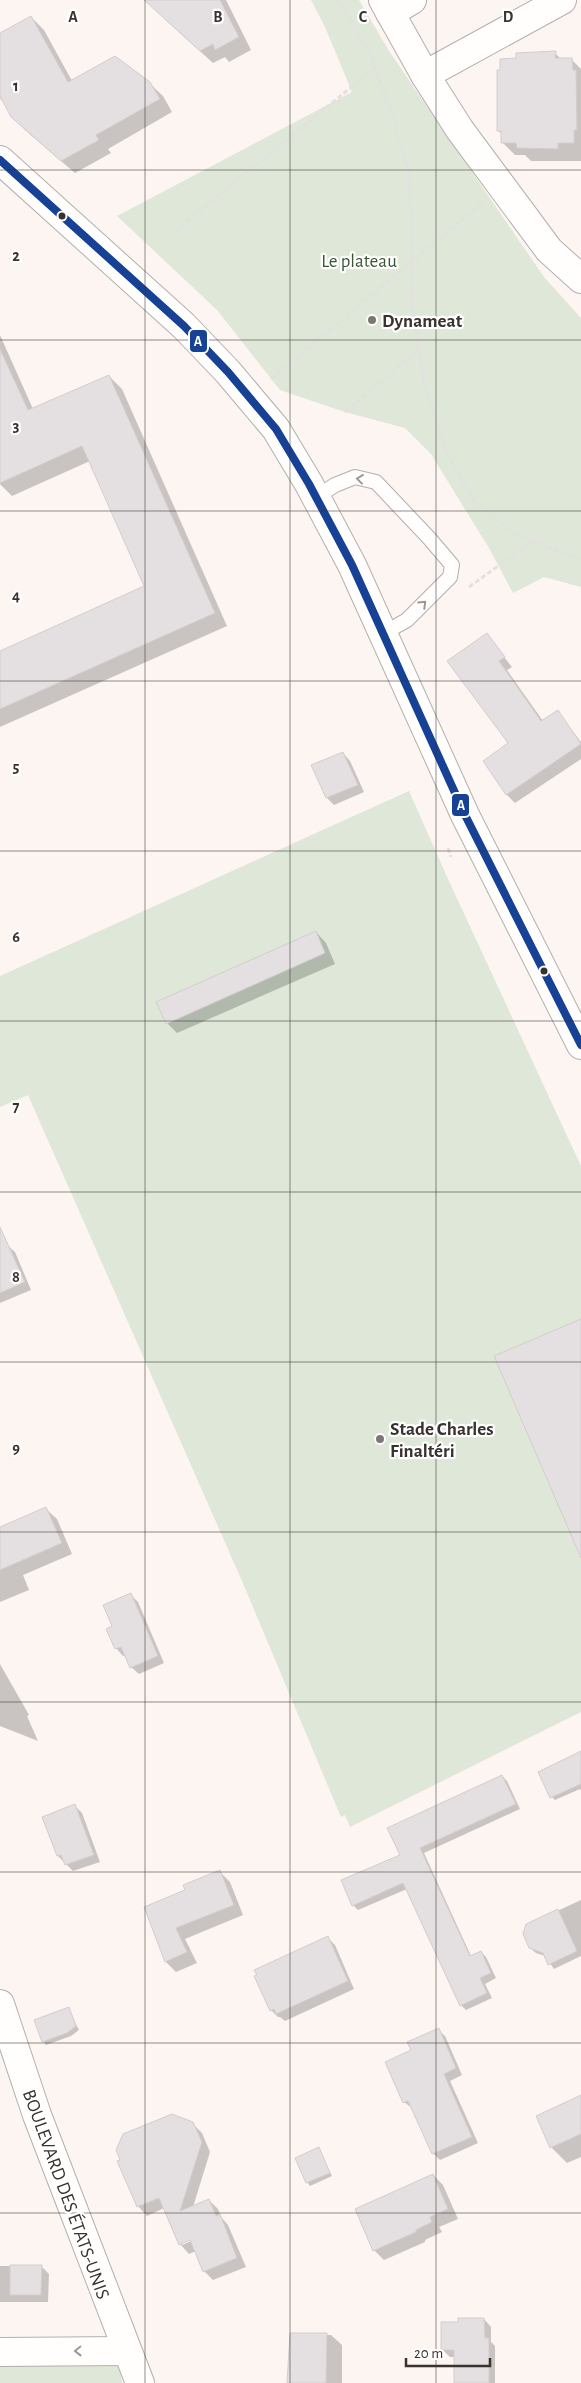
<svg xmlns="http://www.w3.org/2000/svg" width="581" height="2383" font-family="'Alegreya Sans',sans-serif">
<rect width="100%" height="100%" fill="#fcf5f2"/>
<g fill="#dee7d8">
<polygon points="311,0 359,0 389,51 544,277 581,318 581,587 544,577 513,593 489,548 431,454 405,428 345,412 280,390 217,310 117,216 352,92 325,27"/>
<polygon points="409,791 448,879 581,1166 581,1712 350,1827 345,1815 341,1817 242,1581 28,1095 0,1107 0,976"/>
<polygon points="0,2360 116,2364 121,2370 122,2383 0,2383"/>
</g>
<g fill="#0003" fill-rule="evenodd">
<polygon points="150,0 226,0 251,50 229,62 225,57 213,63 167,21"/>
<polygon points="31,17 44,30 72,81 149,83 163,96 172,112 108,149 111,153 75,173 25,130 0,98 0,34"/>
<polygon points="555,53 562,60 572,60 581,69 581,161 531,161 525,155 515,155 502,142 502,135 498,130"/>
<polygon points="0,335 33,409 109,376 122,389 227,626 0,727 0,653 146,587 90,461 12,496 0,484"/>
<polygon points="487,635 512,667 507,670 543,721 557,711 581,742 581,759 515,803 506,794 510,744"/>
<polygon points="343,753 350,761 364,792 334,805 327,798"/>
<polygon points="316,932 326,943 335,964 177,1033 167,1023"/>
<polygon points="7,1245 15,1252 31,1290 0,1303 0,1248"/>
<polygon points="46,1509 57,1519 72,1554 23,1575 29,1590 0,1602 0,1529"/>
<polygon points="131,1595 138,1602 164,1663 139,1674 131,1667 126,1655 123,1656 116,1648 114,1627"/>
<polygon points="0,1664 29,1715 27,1716 38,1741 0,1726"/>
<polygon points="581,1753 581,1791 580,1789 555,1800 552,1797"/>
<polygon points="502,1776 507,1781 520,1809 424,1853 471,1956 481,1952 486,1957 496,1978 485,1984 492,1998 466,2010 461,2005 407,1889 358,1910 353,1905 401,1855"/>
<polygon points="75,1806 82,1813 100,1862 73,1871 58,1856 44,1817"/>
<polygon points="220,1872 230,1882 243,1915 185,1939 197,1963 176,1972 166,1962 187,1891"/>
<polygon points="581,1900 581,1956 554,1969 545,1956 536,1953 530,1948 527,1925"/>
<polygon points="328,1938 335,1945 354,1989 285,2021 280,2017 278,2017 271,2010 258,1976"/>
<polygon points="68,2009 79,2030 71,2036 46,2045 43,2041"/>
<polygon points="438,2030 445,2036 462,2075 450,2081 478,2143 440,2160 433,2153 412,2108 404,2102"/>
<polygon points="581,2096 581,2157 567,2163 552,2148 537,2117"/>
<path d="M192,2123L202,2133L210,2152L193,2207L209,2200L218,2209L221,2217L228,2225L246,2267L213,2280L204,2271L196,2251L189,2254L180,2244L164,2208L147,2216L138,2206L119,2162ZM195,2237L196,2239L182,2245V2242Z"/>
<polygon points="318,2149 332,2176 310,2186 307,2182"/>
<polygon points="433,2175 443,2185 458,2219 439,2227 442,2232 425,2240 425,2242 384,2260 374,2250"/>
<polygon points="0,2266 41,2266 49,2274 48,2302 0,2302"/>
<polygon points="484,2319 491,2327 491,2342 495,2346 495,2383 456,2383 455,2357 450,2357 443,2350 459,2323"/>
<polygon points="291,2335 331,2335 342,2345 342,2383 289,2383"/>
</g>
<g fill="#e4dfe0" stroke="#d3cdcf">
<polygon points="144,0 220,0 239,37 215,50 213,44 200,51"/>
<polygon points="31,16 68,82 115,56 150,82 160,99 96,135 99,140 61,161 11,117 0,96 0,33"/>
<polygon points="556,51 555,58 572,58 573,70 576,70 577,130 574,130 574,143 558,143 558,149 517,148 516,143 501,143 501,131 497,131 497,70 500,70 500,59 516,58 516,53"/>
<polygon points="0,349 28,410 109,375 215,613 0,709 0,651 144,586 82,446 0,483"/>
<polygon points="487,633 505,657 499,661 541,721 558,710 581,744 506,795 483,761 508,743 447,661"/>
<polygon points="343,752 358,785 326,798 311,765"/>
<polygon points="316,931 325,953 166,1024 156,1002"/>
<polygon points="0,1227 25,1282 0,1293"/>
<polygon points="581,1319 581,1558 494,1356"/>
<polygon points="46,1507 62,1543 0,1570 0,1527"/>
<polygon points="131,1593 158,1656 130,1668 121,1647 115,1649 106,1629 112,1626 103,1605"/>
<polygon points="581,1751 581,1784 550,1798 538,1772"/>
<polygon points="502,1775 516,1804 420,1848 470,1956 481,1951 491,1973 480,1978 487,1993 460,2006 403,1883 352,1906 341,1880 400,1855 387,1828"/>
<polygon points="75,1804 94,1855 65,1865 61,1855 57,1856 42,1817"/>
<polygon points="220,1870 234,1905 176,1928 187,1952 165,1962 144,1907 185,1890 183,1885"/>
<polygon points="558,1909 577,1951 548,1965 543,1953 529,1948 523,1934 526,1924"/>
<polygon points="328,1936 348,1981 276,2014 274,2009 270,2011 254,1976 257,1975 254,1970"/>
<polygon points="69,2007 76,2026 67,2033 42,2042 34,2020"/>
<polygon points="439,2028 456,2068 444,2074 472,2137 432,2154 408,2101 403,2103 385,2062 411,2050 407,2042"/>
<polygon points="581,2095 581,2134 550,2148 536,2116"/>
<polygon points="172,2114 193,2122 202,2142 180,2211 209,2199 216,2216 220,2214 237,2258 203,2272 190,2240 179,2245 159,2198 137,2207 117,2161 120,2160 116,2150 123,2134"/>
<polygon points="319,2147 330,2173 306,2183 295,2158"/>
<polygon points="433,2174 448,2209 430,2217 432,2222 416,2230 416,2232 373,2251 355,2209"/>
<polygon points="10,2265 42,2265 41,2295 10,2295"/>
<polygon points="458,2318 484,2318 485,2338 489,2338 489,2383 454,2383 454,2350 441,2350 441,2322 458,2322"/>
<polygon points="290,2333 327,2333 326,2383 287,2383"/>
</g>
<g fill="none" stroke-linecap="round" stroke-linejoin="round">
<defs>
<polyline id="lane" points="316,497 335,485 355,477 376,482 429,538 452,565 450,577 407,620 384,633"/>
<g id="street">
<polyline points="383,0 425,75 460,130 549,250 581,279"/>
<polyline points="390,13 412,0"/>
<polyline points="425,75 562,0"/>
<polyline points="0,160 184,326 228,372 276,429 309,484 352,565 465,815 581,1045"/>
<polyline points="0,2004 37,2115 140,2383"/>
<polyline points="0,2352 126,2351"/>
</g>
</defs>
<use href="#lane" stroke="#b4afac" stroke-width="16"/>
<use href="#street" stroke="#b4afac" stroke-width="30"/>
<g stroke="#e2e1e0" stroke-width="3" stroke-dasharray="5 2.5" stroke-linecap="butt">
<polyline points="338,0 372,57 393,118 409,175 412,235 412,302 424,382 445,450 474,501 517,535 581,559"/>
<polyline points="175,231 376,67"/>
<polyline points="271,379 482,203"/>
<polyline points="345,412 418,350"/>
<polyline points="469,587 533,541"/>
<polyline points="448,848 451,857"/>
</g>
<use href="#lane" stroke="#fffefd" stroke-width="14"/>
<use href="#street" stroke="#fffefd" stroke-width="28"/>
<defs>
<polyline id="bus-1" points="0,160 184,326 228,372 276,429 309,484 352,565 465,815 581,1045"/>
</defs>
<use href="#bus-1" stroke="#fff" stroke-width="11"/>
<use href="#bus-1" stroke="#164194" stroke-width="8"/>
</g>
<defs><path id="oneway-chevron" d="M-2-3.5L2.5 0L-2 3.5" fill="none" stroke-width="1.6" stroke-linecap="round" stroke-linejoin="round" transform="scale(1.25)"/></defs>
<g stroke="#9c9896">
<use href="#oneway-chevron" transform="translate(360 479) rotate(-173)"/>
<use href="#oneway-chevron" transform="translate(423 604) rotate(-44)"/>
<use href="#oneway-chevron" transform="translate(78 2351) rotate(179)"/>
</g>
<path fill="none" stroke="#39332f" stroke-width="1" stroke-opacity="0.55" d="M145,0V2383M290,0V2383M436,0V2383M0,170H581M0,340H581M0,511H581M0,681H581M0,851H581M0,1021H581M0,1192H581M0,1362H581M0,1532H581M0,1702H581M0,1872H581M0,2043H581M0,2213H581"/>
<g fill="#39332f" stroke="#fff" stroke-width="2">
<circle cx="62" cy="216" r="4.5"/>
<circle cx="544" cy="971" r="4.5"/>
</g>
<g fill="#7d7773" stroke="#fff" stroke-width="2">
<circle cx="372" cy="320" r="5"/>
<circle cx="380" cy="1439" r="5"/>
</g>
<g text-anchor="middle" stroke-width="4.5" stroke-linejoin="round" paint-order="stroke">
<g font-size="19" fill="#375834" stroke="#fff">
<text x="359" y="267">Le plateau</text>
</g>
<g font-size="19" font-weight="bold" fill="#39332f" stroke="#fff" text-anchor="start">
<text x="382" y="327">Dynameat</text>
<text x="390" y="1435">Stade Charles<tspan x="390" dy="22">Finaltéri</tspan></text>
</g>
<g font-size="19" fill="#39332f" stroke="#fff">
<text transform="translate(67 2194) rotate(70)" y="7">BOULEVARD DES ÉTATS-UNIS</text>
</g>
</g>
<g font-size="16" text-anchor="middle" font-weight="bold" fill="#39332f" stroke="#fff" stroke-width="4.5" stroke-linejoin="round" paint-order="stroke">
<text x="73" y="22">A</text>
<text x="218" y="22">B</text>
<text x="363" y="22">C</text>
<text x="508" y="22">D</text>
<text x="16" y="91">1</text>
<text x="16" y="261">2</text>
<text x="16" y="431">3</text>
<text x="16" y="601">4</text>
<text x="16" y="772">5</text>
<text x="16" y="942">6</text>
<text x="16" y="1112">7</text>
<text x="16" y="1282">8</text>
<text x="16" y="1453">9</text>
</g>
<g stroke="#fff" stroke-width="2">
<rect x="189" y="329" width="19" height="24" rx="5" fill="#164194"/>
<rect x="451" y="793" width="19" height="24" rx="5" fill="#164194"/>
</g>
<g font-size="14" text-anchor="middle" font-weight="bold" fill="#fff">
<text x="198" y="346">A</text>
<text x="461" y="810">A</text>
</g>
<path d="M406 2358v8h84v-8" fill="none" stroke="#39332f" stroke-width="2.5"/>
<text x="414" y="2358" font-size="15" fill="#39332f" stroke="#ffffff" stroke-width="4" paint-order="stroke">20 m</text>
</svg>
